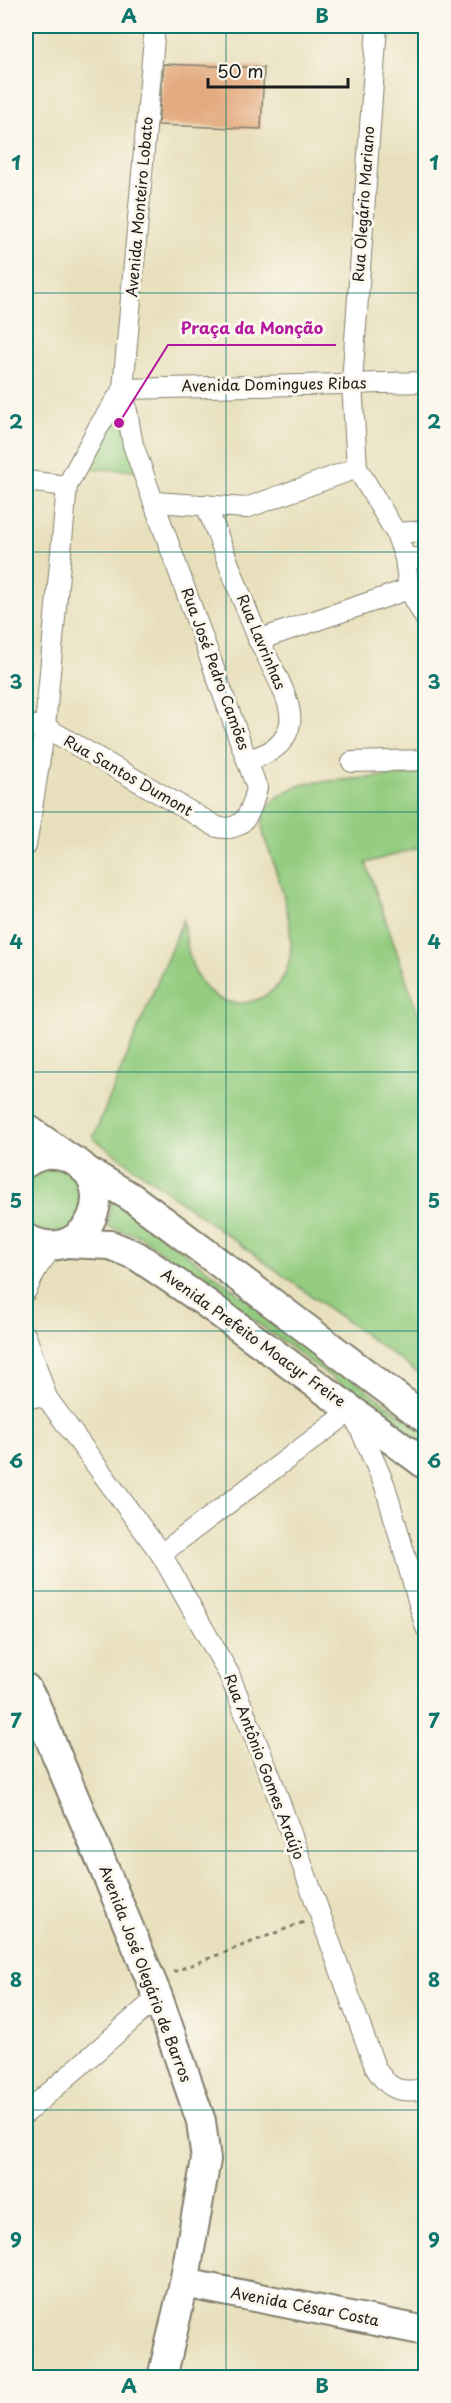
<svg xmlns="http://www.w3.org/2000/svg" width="451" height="2403" font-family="'Playpen Sans',sans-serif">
<rect width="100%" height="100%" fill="#fbf7ec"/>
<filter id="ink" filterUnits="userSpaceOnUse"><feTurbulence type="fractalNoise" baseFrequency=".0167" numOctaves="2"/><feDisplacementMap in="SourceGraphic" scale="12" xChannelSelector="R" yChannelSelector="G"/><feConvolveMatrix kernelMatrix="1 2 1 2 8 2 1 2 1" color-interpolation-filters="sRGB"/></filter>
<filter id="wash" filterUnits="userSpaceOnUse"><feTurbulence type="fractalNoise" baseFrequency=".008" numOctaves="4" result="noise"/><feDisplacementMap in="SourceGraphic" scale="24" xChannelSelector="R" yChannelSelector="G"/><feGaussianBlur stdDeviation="1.35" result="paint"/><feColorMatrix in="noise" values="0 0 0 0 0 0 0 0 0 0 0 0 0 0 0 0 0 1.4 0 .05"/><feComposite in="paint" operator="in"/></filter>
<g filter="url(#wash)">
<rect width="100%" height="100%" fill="#e8e0bd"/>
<g fill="#93cc7f" stroke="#58744e" stroke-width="1.5">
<polygon points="122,403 138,470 91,469"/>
<path d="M425,773V846L366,863L420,1019L425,1044V1378L93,1138L183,920C187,949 191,983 220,999C230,1004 246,1004 256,1000C312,979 287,904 273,862C269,848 258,828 264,814C272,797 291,788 307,783Z"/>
<polygon points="65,1163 90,1192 68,1237 26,1232 26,1169"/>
<polygon points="112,1198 425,1433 425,1446 139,1236 107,1226"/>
</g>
<g id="blocks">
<polygon fill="#e3aa7f" points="164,64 264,68 261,129 158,125"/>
</g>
</g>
<g filter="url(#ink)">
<use href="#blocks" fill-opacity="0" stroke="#827e6c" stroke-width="1.5"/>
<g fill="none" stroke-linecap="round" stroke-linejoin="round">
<defs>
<g id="street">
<polyline points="377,26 352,383 357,468 396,533 405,558 409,589 426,620"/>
<polyline points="123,389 426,382"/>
<polyline points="26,481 67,486"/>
<polyline points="154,502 246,508 357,468"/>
<path d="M206,505C223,549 240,594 258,638C267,660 294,701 290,723C286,746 268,754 248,760"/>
<polyline points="396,533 426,531"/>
<polyline points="405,558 426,558"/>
<polyline points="258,640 409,589"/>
<path d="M26,725L45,727L217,827C245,833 251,811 257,788L133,445L123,389L155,26"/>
<polyline points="352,762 426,760"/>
<polyline points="26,846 45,727 67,486 98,428 123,389"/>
<polyline points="26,1291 37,1268 53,1246"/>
<path d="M26,1336L47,1398L161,1554L229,1674L271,1778L375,2067C389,2091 400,2093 426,2089"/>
<polyline points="26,1396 47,1398"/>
<polyline points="161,1554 352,1410 385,1486 426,1628"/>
<polyline points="26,2113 158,1997"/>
</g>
<g id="secondary">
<polyline points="26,1128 69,1158"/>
<path d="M26,1163C36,1156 49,1153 61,1156C128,1173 89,1273 26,1238"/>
<polyline points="84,1169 131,1197 169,1225 426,1419"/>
<polyline points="67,1243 110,1245 137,1256 206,1303 426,1465"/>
<polyline points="26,1688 34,1701 158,1997 201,2121 206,2160 184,2283 162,2378"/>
<polyline points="184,2283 426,2331"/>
</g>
</defs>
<use href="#street" stroke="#827e6c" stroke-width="22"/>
<use href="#secondary" stroke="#827e6c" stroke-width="32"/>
<polyline stroke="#827e6c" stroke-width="3" stroke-dasharray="4.5 4.5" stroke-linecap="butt" points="173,1972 304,1922"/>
<use href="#street" stroke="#fff" stroke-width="20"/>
<use href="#secondary" stroke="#fff" stroke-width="28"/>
</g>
</g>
<path fill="none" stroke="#0f766e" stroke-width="1.5" stroke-opacity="0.55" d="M226,26V2378M26,293H426M26,552H426M26,812H426M26,1072H426M26,1331H426M26,1591H426M26,1851H426M26,2110H426"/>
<g text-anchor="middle" stroke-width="6" stroke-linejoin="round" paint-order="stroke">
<g font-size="15" fill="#1c1c1c" stroke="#fbf7ec">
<text transform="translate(364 204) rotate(-86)" y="5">Rua Olegário Mariano</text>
<text transform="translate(140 207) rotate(-85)" y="5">Avenida Monteiro Lobato</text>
<text transform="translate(274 385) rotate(-1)" y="5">Avenida Domingues Ribas</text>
<text transform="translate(261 642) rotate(67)" y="5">Rua Lavrinhas</text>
<text transform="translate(215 669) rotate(70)" y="5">Rua José Pedro Camões</text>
<text transform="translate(128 776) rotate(30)" y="5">Rua Santos Dumont</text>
<text transform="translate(253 1338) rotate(36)" y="5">Avenida Prefeito Moacyr Freire</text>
<text transform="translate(264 1767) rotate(69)" y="5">Rua Antônio Gomes Araújo</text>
<text transform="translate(145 1974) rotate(69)" y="5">Avenida José Olegário de Barros</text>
<text transform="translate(305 2307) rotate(11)" y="5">Avenida César Costa</text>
</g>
</g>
<path fill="none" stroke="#b5179e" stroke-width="2" d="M119 423L168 345H336"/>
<circle fill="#b5179e" stroke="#fbf7ec" stroke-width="2" cx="119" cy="423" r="6"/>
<g font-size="16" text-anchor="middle" font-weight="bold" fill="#b5179e" stroke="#fbf7ec" stroke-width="6" stroke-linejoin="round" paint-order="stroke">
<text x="252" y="334">Praça da Monção</text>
</g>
<rect width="451" height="2403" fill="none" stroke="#fbf7ec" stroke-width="66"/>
<path d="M208 78v9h140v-9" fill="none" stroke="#1c1c1c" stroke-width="3"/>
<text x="217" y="78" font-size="18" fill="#1c1c1c" stroke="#fbf7ec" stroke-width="4.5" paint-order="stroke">50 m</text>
<rect x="33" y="33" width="385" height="2337" fill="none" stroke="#0f766e" stroke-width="2"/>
<g font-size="20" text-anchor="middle" font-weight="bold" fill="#0f766e">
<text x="129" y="23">A</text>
<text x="322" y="23">B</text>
<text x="16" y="170">1</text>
<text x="434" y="170">1</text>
<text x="16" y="429">2</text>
<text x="434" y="429">2</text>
<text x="16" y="689">3</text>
<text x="434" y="689">3</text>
<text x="16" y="949">4</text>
<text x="434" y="949">4</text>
<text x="16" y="1208">5</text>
<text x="434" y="1208">5</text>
<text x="16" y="1468">6</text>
<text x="434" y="1468">6</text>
<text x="16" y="1728">7</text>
<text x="434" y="1728">7</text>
<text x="16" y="1987">8</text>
<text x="434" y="1987">8</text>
<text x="16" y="2247">9</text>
<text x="434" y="2247">9</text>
<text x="129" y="2393">A</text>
<text x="322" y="2393">B</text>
</g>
</svg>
